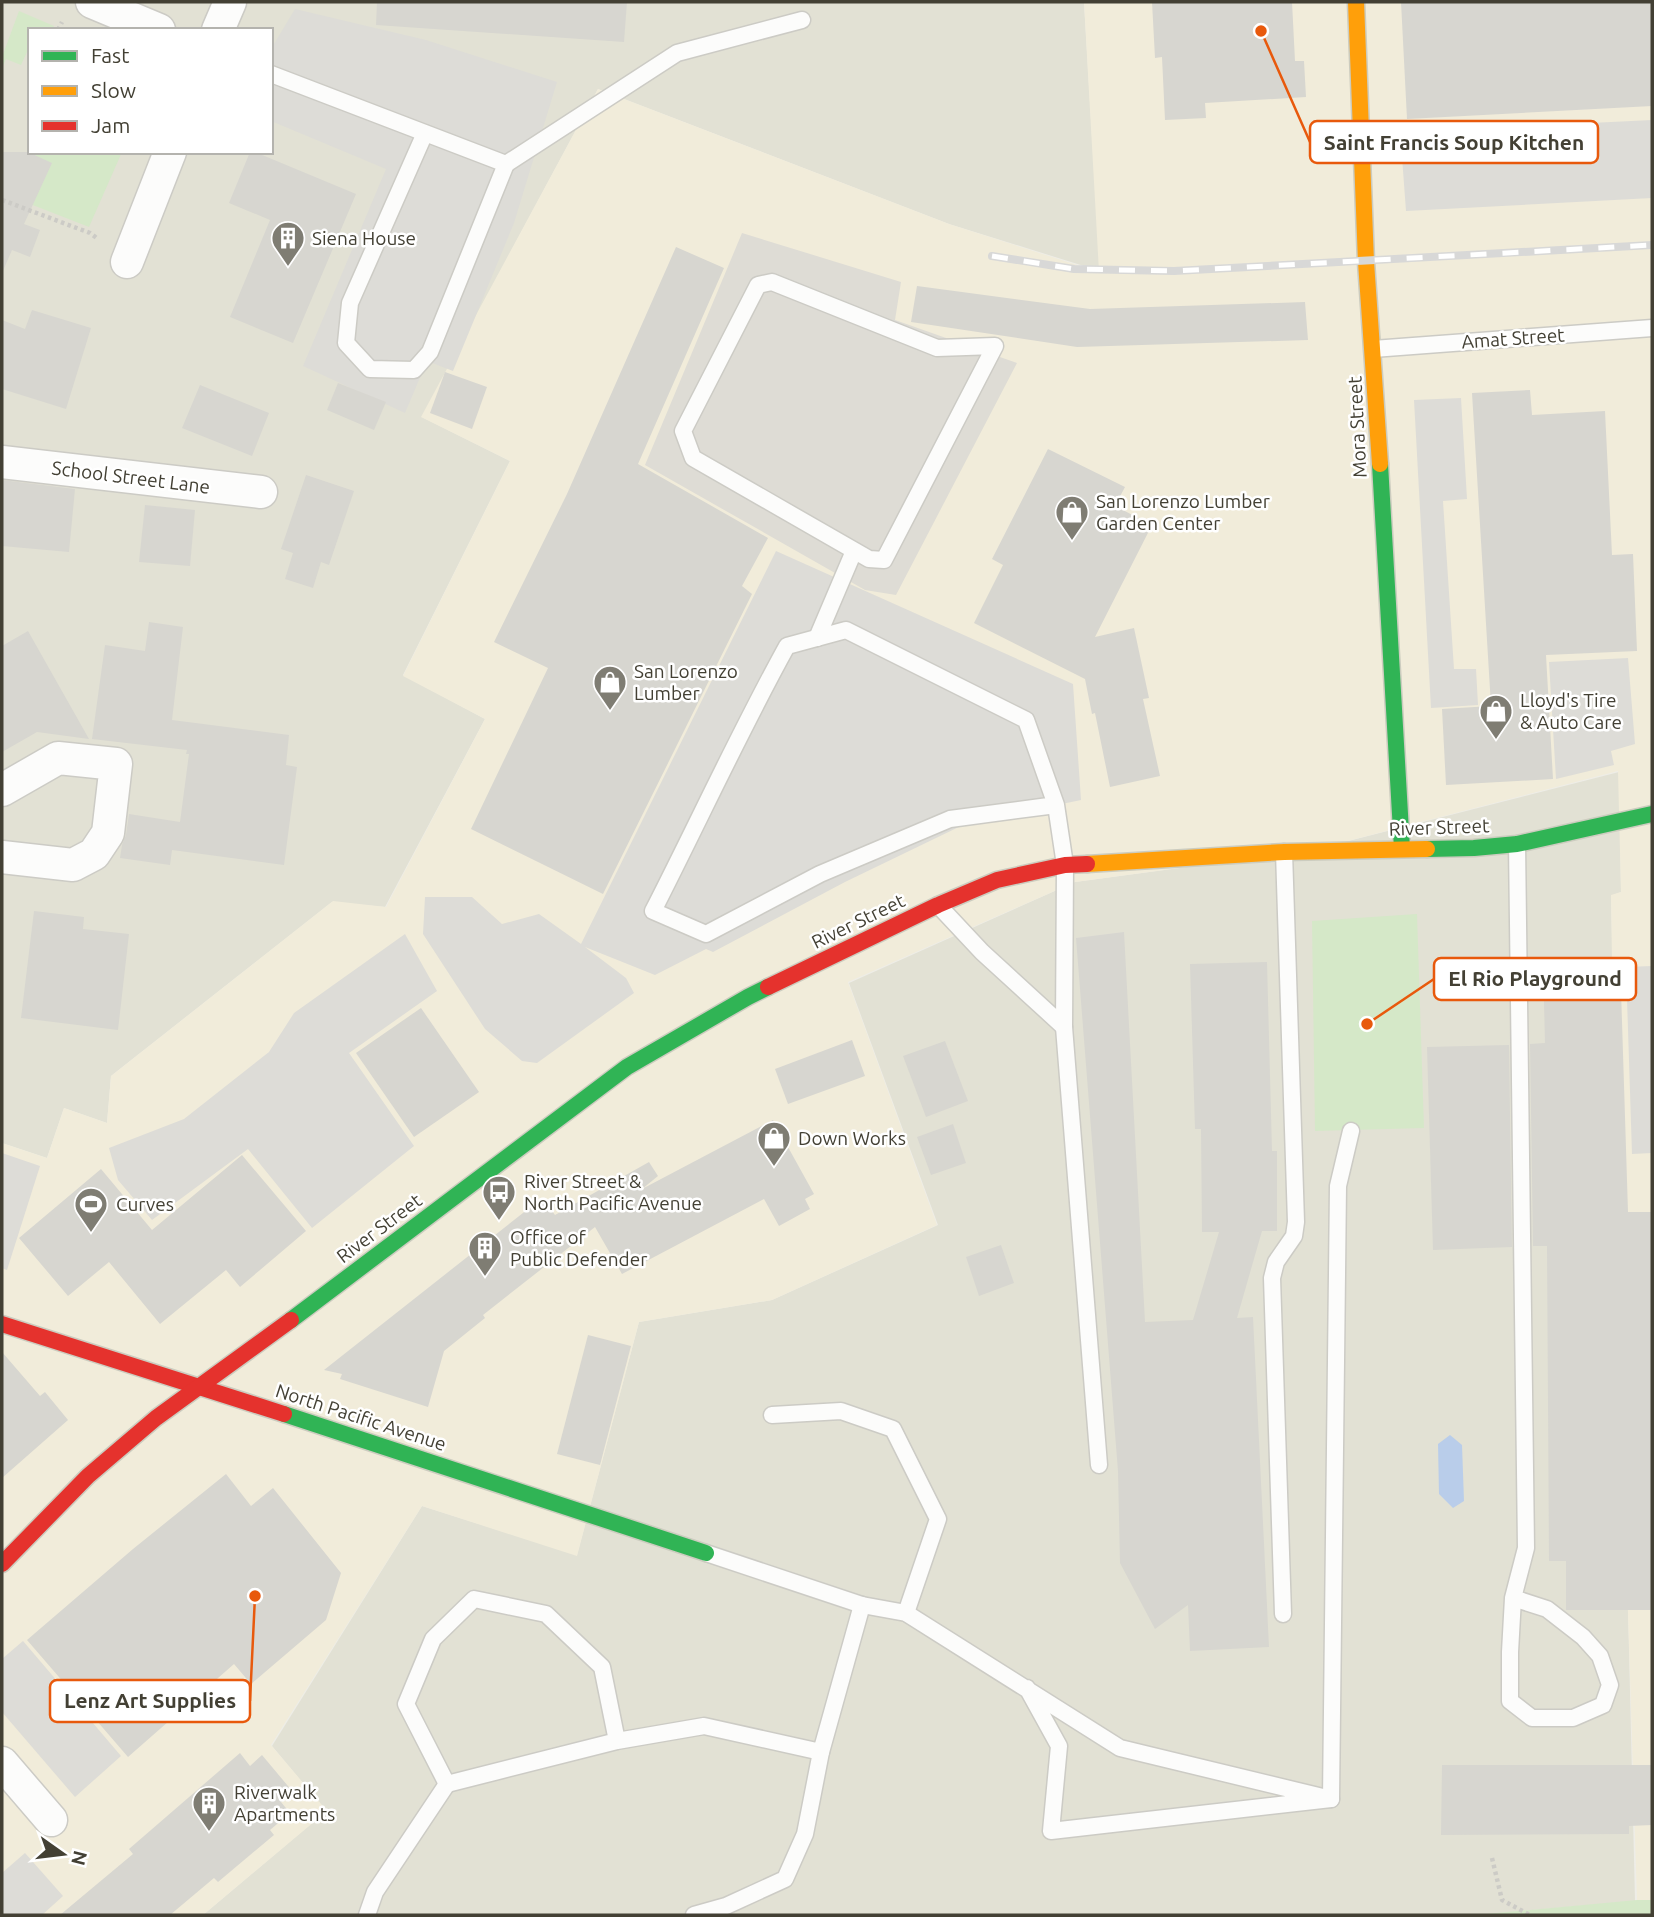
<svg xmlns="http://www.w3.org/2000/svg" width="1654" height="1917" font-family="Ubuntu,sans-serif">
<rect width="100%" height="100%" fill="#eeede7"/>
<g fill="#e2e1d4" fill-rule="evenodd">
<path d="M2,2H1084L1100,271L949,224L598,89L422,417L510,461L403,675L485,719L385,907L332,902L111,1076L107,1123L64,1108L47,1158L2,1143ZM30,30H271V152H30Z"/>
<polygon points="1619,772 1621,892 1611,896 1635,1901 1477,1915 203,1915 326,1811 272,1746 422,1506 577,1555 639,1322 772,1300 938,1225 849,983 1075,882 1313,850"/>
</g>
<polygon fill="#f1ecda" points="1084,2 1652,2 1652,1900 1637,1900 1616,1230 1611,895 1621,892 1618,771 1313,850 1075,882 848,982 937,1225 772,1300 639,1322 577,1556 422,1506 271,1745 327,1811 203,1915 2,1915 2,1143 47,1158 64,1108 107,1123 111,1076 333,901 386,907 485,719 403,676 510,461 421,417 598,89 949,224 1099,272"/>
<polygon fill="#dedcd5" points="742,233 901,282 895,320 1017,363 896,595 865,590 645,465"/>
<g fill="#d5e8c8">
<polygon points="19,11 54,26 52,30 30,30 30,53 27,52 21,65 6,59 2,68 2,57"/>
<polygon points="30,149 30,152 122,152 89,227 2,193 2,169 39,185 27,155"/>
<polygon points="1417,914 1424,1128 1315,1131 1312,921"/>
<polygon points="1637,1900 1652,1900 1652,1915 1475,1915"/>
</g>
<g fill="#dddcd7">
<polygon points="295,9 426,40 557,82 514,223 453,371 427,361 405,413 303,366 386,169 271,121 271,49"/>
<polygon points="1652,120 1652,198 1406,211 1402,157 1448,157 1447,130"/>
<polygon points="1461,398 1467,499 1443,501 1454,669 1476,669 1478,705 1431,708 1414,400"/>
<polygon points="776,551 1073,684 1081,800 965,824 845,882 713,952 706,949 655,975 585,947 626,978 634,993 537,1063 522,1061 485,1029 423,934 425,897 472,897 502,924 539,914 581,944"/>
<polygon points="1628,658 1635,744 1611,751 1614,765 1556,779 1549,662"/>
<polygon points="405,934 437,991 349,1053 414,1146 312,1228 248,1149 152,1220 118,1180 109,1148 184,1119 269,1052 294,1013"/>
<polygon points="1652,966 1652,1153 1632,1154 1626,967"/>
<polygon points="2,1153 40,1166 7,1270 2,1268"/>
<polygon points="23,1641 121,1756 75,1797 2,1712 2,1659"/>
<polygon points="25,1853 63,1896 42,1915 2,1915 2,1873"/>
</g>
<polygon fill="#b9cdea" points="1450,1435 1462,1445 1464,1501 1453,1508 1439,1494 1438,1444"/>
<g fill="#d7d6d0">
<polygon points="377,2 627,2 624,42 376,25"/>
<polygon points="1152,2 1292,2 1295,61 1304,61 1306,97 1205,103 1206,118 1165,120 1162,57 1155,58"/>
<polygon points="1401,2 1652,2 1652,106 1407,119"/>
<polygon points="2,152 28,152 52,163 24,224 40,230 30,257 12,250 2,273"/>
<polygon points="250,152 255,152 356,194 293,343 230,317 270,220 229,203"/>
<polygon points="676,247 724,268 638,464 768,538 742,586 752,594 603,894 471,829 548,668 494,642 567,494"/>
<polygon points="917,286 1090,309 1305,302 1308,340 1077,347 911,322"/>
<polygon points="32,310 91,328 66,409 2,389 2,320 25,329"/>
<polygon points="445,372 487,387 472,429 430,413"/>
<polygon points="338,383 386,402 374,430 327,410"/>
<polygon points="200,385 269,413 252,456 182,428"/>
<polygon points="1530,390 1532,415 1605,411 1612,555 1633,554 1637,651 1546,655 1553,779 1446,785 1442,709 1491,706 1472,393"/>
<polygon points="1048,449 1125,487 1115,506 1152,525 1095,637 1134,628 1149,698 1143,699 1160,776 1110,787 1095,713 1092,714 1085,679 974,623 1003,565 992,559"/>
<polygon points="306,475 354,491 329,565 321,562 313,588 285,579 293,553 281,549"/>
<polygon points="2,480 75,489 69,552 2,546"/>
<polygon points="145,505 195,510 190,566 139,562"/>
<polygon points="149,622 183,627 172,720 289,735 286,765 297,767 284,865 172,850 170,865 120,858 122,845 126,835 129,814 180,822 189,754 186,754 187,750 92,739 105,645 145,651"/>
<polygon points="28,631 89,739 37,732 2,752 2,646"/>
<polygon points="34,911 84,917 83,929 129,934 118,1030 21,1018"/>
<polygon points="1124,932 1145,1322 1193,1320 1219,1232 1202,1232 1201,1129 1195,1129 1190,964 1267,962 1272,1151 1277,1151 1277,1231 1262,1231 1237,1318 1253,1317 1269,1647 1190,1651 1188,1605 1155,1629 1120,1563 1118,1471 1076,938"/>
<polygon points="1620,958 1628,1212 1652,1212 1652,1610 1566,1610 1566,1561 1549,1561 1547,1246 1533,1246 1530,1044 1545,1043 1543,960"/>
<polygon points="421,1008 479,1092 414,1137 356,1053"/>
<polygon points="852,1040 865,1076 788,1104 775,1069"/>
<polygon points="945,1041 968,1101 926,1117 903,1056"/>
<polygon points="1509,1045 1512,1247 1433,1250 1427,1047"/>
<polygon points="773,1120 814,1194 805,1199 810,1209 779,1226 764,1199 622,1274 595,1227 483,1315 485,1318 444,1351 428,1407 340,1379 342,1374 324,1370 542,1198 555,1215 649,1162 658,1176 642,1189"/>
<polygon points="953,1124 966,1163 931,1175 917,1137"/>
<polygon points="242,1155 306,1231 240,1287 226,1270 160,1324 109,1262 68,1296 19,1238 101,1169 152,1230"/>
<polygon points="1001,1245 1014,1283 979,1296 966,1257"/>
<polygon points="588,1335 631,1346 600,1465 557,1454"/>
<polygon points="2,1352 40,1396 45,1392 68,1420 2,1478"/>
<polygon points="226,1474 251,1506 273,1488 341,1573 326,1620 251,1684 234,1664 128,1757 27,1640 133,1549"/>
<polygon points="240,1753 250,1766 262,1755 293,1792 281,1802 290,1813 270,1830 274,1835 218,1882 214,1878 170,1915 60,1915 133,1854 129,1849"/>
<polygon points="1442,1765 1652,1765 1652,1825 1629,1826 1629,1834 1441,1835"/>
</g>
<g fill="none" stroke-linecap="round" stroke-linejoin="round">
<defs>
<g id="lane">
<polyline points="271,74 506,164 430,352 414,370 370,369 346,343 350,303 425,133"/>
<polyline points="506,164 677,53 802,20"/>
<polygon points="772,282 937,348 995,346 884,560 869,559 693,458 683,431 758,285"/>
<polyline points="1373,349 1652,328"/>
<polyline points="817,638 854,551"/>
<path d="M1056,805L950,819L820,874L706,934L653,911C698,823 739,733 787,646L846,630L1026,720L1056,805L1065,865L1064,1027L1099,1465"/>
<polyline points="938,905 982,952 1064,1027"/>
<polyline points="772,1415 841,1411 893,1429 938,1519 906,1613"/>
<polyline points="706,1553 862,1605 906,1613 1120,1748 1331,1799 1051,1831 1059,1746 1027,1688"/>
<polyline points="1513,1598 1547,1609 1583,1637 1600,1656 1610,1685 1603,1705 1573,1718 1532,1718 1510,1701 1510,1652 1513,1598 1526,1548 1517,844"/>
<polyline points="1283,1614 1272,1278 1276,1262 1294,1236 1296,1222 1284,852"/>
<polyline points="617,1741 447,1784 406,1704 433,1639 474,1599 546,1614 602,1667 617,1741 704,1726 821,1752 862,1605"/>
<polyline points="1331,1799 1338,1186 1351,1131"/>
<polyline points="367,1915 375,1892 447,1784"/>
<polyline points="694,1915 726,1906 785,1879 805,1834 821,1752"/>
</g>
<g id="street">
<polyline points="92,2 159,30"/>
<polyline points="218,30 230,2"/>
<polyline points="127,262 170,152"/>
<polyline points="2,462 261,492"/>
<polyline points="2,790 58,758 116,764 108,833 94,854 73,865 2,857"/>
<polyline points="2,1763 51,1820"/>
</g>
<g id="fast">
<polyline points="1380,464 1402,849"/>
<polyline points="1427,849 1474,848 1517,844 1652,814"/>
<polyline points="291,1320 627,1067 748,997 768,987"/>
<polyline points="284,1414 706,1553"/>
</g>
<g id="slow">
<polyline points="1356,2 1366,262 1380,464"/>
<polyline points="1087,864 1284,852 1427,849"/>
</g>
<g id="jam">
<polyline points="768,987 938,905 997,880 1065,865 1087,864"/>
<polyline points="2,1324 284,1414"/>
<polyline points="2,1564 88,1476 156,1418 291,1320"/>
</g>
</defs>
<use href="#lane" stroke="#cccbc5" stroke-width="19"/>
<use href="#street" stroke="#cccbc5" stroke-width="35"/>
<use href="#fast" stroke="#ccccbf" stroke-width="19"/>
<use href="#slow" stroke="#ccccbf" stroke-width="19"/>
<use href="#jam" stroke="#ccccbf" stroke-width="19"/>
<g stroke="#cccbc6" stroke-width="4.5" stroke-dasharray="3.5 3.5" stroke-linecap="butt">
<polyline points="58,30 62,22"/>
<polyline points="2,200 90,233 98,239"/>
<polyline points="1492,1858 1502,1900 1530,1915"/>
</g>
<use href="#lane" stroke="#fcfcfb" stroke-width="16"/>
<use href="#street" stroke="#fcfcfb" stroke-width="32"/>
<use href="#fast" stroke="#30b455" stroke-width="16"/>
<use href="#slow" stroke="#ff9f0a" stroke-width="16"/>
<use href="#jam" stroke="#e5322d" stroke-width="16"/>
<defs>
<polyline id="rail" points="992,256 1074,269 1174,271 1652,245"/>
</defs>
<use href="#rail" stroke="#d8d8d7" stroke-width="8"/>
<use href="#rail" stroke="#fff" stroke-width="5" stroke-dasharray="16" stroke-linecap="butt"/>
</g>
<defs>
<symbol id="building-pin" viewBox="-11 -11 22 30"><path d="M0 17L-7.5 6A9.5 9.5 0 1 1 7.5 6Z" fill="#7f7d73" stroke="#fff"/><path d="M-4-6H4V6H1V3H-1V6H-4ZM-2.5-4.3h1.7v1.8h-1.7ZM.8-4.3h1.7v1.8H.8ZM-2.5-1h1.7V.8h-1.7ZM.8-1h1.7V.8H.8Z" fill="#fff"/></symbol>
<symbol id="shop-pin" viewBox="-11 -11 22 30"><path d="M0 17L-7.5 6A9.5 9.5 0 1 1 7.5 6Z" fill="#7f7d73" stroke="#fff"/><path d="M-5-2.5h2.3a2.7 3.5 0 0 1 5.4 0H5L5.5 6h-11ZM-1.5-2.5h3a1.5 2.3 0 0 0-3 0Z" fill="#fff"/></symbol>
<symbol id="bus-pin" viewBox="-11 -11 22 30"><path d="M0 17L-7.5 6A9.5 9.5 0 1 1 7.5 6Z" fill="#7f7d73" stroke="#fff"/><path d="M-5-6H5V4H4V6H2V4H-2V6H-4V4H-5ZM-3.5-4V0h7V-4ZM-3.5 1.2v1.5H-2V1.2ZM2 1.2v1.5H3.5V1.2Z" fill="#fff"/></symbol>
<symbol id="stadium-pin" viewBox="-11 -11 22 30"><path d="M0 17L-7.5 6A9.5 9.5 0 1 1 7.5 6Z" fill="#7f7d73" stroke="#fff"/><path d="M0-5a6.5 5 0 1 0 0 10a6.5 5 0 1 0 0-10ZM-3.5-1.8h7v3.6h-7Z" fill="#fff"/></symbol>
</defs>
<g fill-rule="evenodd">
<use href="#building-pin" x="269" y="219" width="38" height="52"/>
<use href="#shop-pin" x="1053" y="493" width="38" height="52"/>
<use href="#shop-pin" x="591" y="663" width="38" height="52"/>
<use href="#shop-pin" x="1477" y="692" width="38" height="52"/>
<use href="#shop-pin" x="755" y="1119" width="38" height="52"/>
<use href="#bus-pin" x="480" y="1173" width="38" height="52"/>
<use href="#stadium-pin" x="72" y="1185" width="38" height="52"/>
<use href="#building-pin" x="466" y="1229" width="38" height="52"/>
<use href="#building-pin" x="190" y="1784" width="38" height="52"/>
</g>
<g text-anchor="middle" stroke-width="5" stroke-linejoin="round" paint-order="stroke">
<g font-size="19" fill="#434034" stroke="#fff" text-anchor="start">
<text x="312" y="245">Siena House</text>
<text x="1096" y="508">San Lorenzo Lumber<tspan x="1096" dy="22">Garden Center</tspan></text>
<text x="634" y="678">San Lorenzo<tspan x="634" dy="22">Lumber</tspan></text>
<text x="1520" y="707">Lloyd's Tire<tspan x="1520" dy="22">&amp; Auto Care</tspan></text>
<text x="798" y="1145">Down Works</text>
<text x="524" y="1188">River Street &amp;<tspan x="524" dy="22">North Pacific Avenue</tspan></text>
<text x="116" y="1211">Curves</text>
<text x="510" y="1244">Office of<tspan x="510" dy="22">Public Defender</tspan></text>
<text x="234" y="1799">Riverwalk<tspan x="234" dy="22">Apartments</tspan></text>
</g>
<g font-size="19" fill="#434034" stroke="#fff">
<text transform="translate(1513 338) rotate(-4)" y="7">Amat Street</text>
<text transform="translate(1357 427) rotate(-93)" y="7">Mora Street</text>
<text transform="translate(131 477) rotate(7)" y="7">School Street Lane</text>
<text transform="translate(1439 827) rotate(-2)" y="7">River Street</text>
<text transform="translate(858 921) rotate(-26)" y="7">River Street</text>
<text transform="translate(379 1228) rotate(-37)" y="7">River Street</text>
<text transform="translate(361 1417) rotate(18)" y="7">North Pacific Avenue</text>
</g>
</g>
<path fill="none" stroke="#e8590c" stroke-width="2.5" d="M1261 31L1310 142M1367 1024L1434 979M255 1596L250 1701"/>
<g fill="#e8590c" stroke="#fff" stroke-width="2.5">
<circle cx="1261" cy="31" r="7"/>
<circle cx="1367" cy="1024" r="7"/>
<circle cx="255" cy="1596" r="7"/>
</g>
<g fill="#fff" stroke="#e8590c" stroke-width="2.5">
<rect x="1310" y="121" width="288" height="42" rx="7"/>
<rect x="1434" y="958" width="202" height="42" rx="7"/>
<rect x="50" y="1680" width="200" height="42" rx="7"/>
</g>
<g font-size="21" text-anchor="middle" font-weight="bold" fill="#434034">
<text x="1454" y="150">Saint Francis Soup Kitchen</text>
<text x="1535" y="986">El Rio Playground</text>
<text x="150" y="1708">Lenz Art Supplies</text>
</g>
<rect width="1654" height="1917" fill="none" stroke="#434034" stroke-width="7"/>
<rect x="28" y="28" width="245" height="126" fill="#ffffff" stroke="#b4b3ae" stroke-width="2"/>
<rect x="42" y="51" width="35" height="10" fill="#30b455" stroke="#b4b3ae" stroke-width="2"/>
<text x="91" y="63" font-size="21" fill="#434034">Fast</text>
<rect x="42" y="86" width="35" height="10" fill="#ff9f0a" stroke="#b4b3ae" stroke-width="2"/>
<text x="91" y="98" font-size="21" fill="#434034">Slow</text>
<rect x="42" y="121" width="35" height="10" fill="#e5322d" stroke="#b4b3ae" stroke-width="2"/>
<text x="91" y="133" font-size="21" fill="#434034">Jam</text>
<g transform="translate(63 1854) rotate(104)" stroke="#ffffff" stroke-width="5" paint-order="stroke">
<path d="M0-5L12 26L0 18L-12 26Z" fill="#434034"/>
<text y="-10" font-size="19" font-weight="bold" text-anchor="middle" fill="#434034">N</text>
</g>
</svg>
